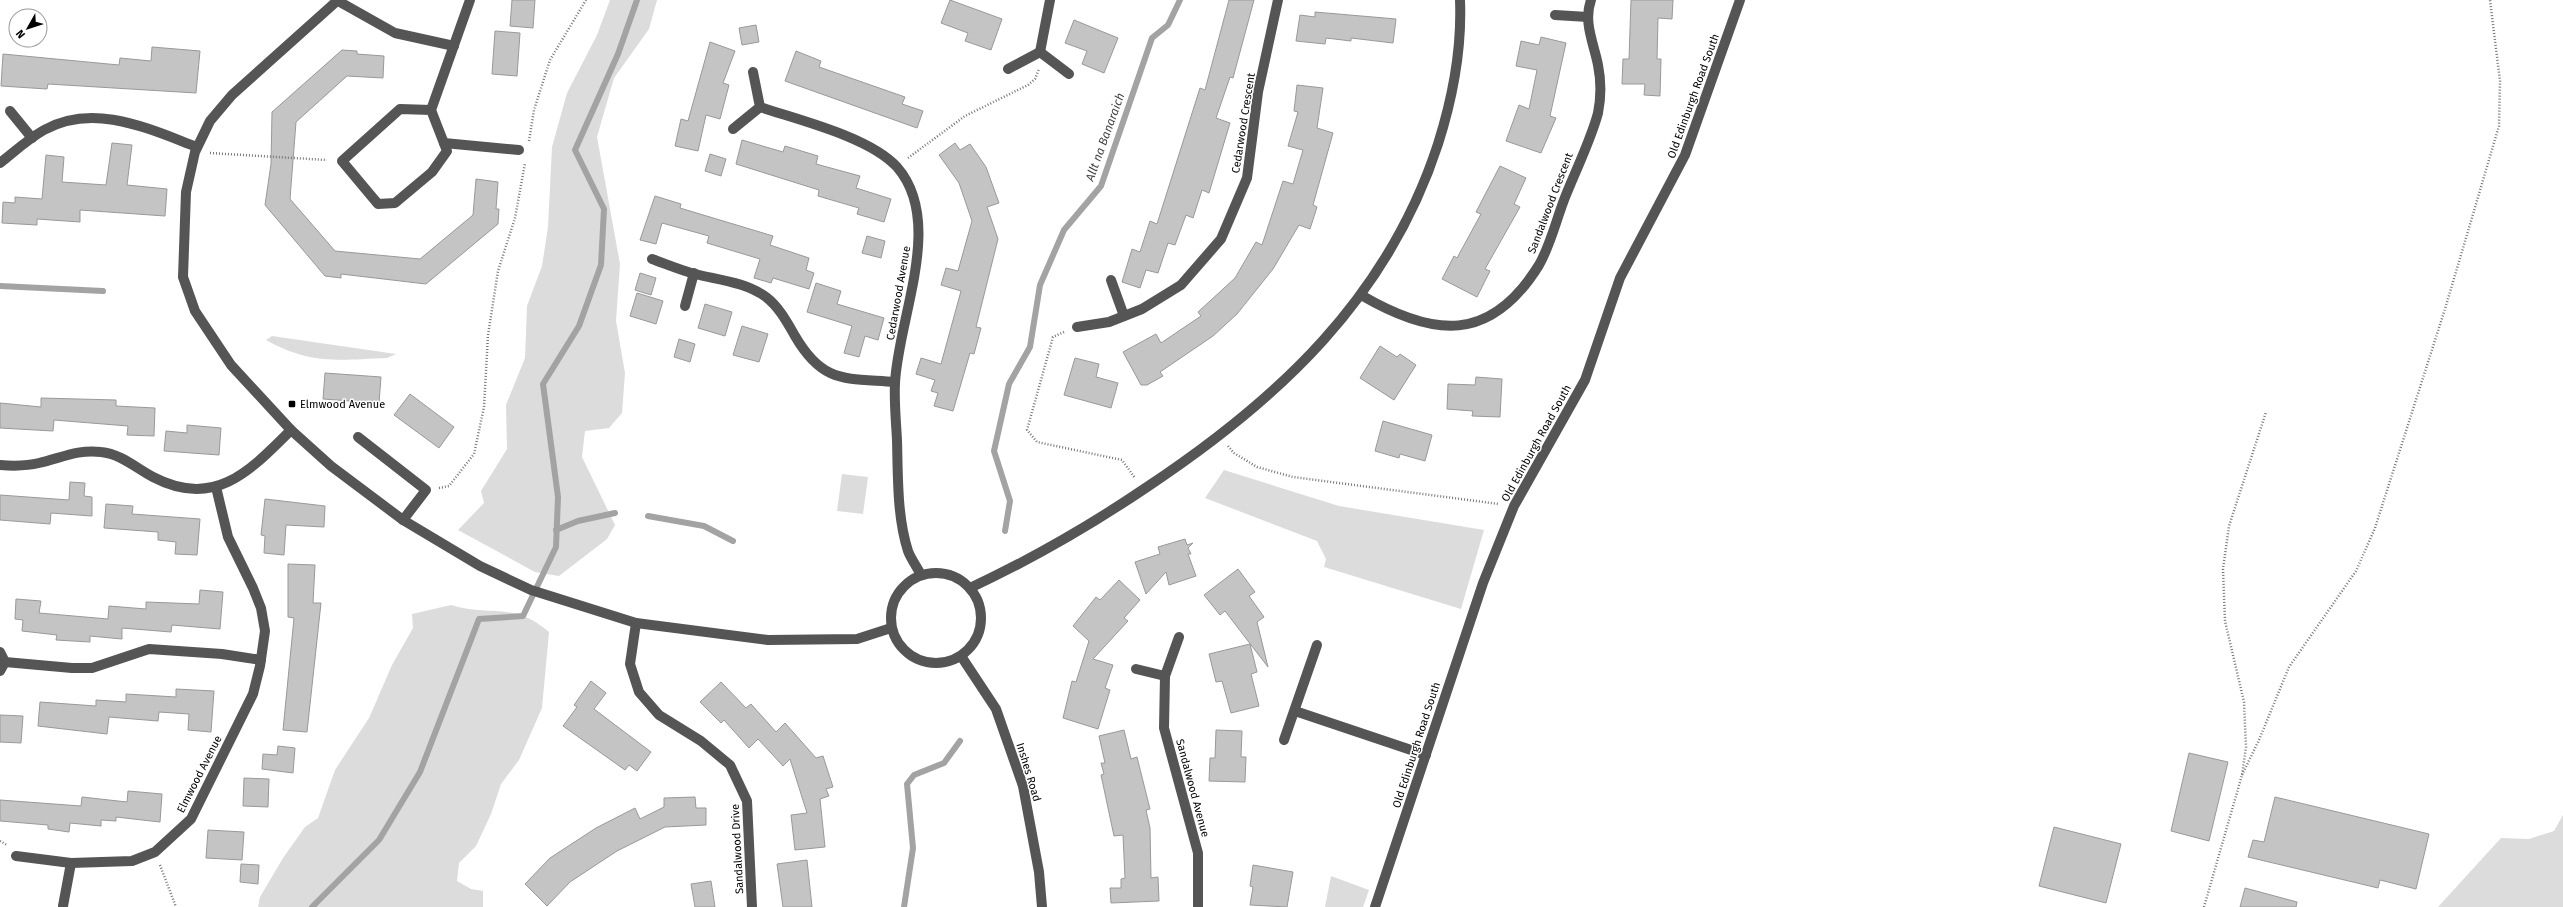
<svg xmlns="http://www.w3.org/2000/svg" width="2563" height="907" font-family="'Fira Sans',sans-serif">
<rect width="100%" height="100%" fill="#fff"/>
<g fill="#dcdcdc">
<polygon points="610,0 657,0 649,29 614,78 597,137 620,264 616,321 625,373 622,413 609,428 585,431 582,457 615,525 607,539 559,576 535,572 458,530 484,503 481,491 507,449 506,405 525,358 527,306 542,266 548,227 552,147 567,93 597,35"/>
<path d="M272,336L396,354L387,358C338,360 311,365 266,340Z"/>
<polygon points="1224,470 1339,506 1484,530 1461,609 1324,567 1326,559 1317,541 1205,498"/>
<polygon points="842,474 868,477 863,514 837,511"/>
<path d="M451,605C489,617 514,601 549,632L542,708L519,760L501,784L491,814L476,846L459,863L457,881L471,889L483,891V907H258L260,897L283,858L305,827L318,818L335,770L369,718L392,665L413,628L412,614Z"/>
<polygon points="2563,815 2563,907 2438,907 2501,838 2529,839 2554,831"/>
<polygon points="1331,876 1369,890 1363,907 1325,907"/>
</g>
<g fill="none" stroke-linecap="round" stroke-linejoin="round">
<g stroke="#a3a3a3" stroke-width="6">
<polyline points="0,286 103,291"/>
<polyline points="648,516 704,526 733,541"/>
<polyline points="556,530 578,521 615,513"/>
<polyline points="1005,531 1010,501 994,451 1009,384 1030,347 1040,285 1064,230 1101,186 1152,38 1168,25 1180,0"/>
<polyline points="312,907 379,840 420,772 479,619 523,616 556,547 558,497 543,384 579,326 601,265 604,209 575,150 618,54 637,0"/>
<polyline points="904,907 913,848 907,784 914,775 944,763 960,741"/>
</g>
</g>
<g fill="#c4c4c4" stroke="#999">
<polygon points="512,0 535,0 533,28 510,26"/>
<polygon points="950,0 1002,19 991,50 965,41 968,33 941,23"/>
<polygon points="1229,0 1254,0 1233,78 1230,77 1216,118 1230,123 1209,193 1202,190 1193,218 1186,215 1175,245 1168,243 1158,273 1146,270 1140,288 1122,282 1132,249 1140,252 1150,221 1157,224 1200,88 1205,90"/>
<polygon points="1631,0 1673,0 1672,19 1658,18 1657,59 1661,59 1660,96 1644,95 1645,84 1622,84 1623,59 1629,59"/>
<polygon points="1315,12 1396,19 1393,43 1351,38 1351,41 1326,38 1325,44 1296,41 1300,15 1315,17"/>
<polygon points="1074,20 1118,38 1104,73 1082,64 1087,51 1065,43"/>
<polygon points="756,25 759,42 742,45 739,28"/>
<polygon points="495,31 520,33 517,76 492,74"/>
<polygon points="1541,37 1566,43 1550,116 1556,118 1541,153 1506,141 1519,105 1529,109 1537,70 1516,66 1521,41 1539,45"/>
<polygon points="710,42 735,51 723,83 729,85 720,119 706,115 698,151 675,146 681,119 688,121"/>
<polygon points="152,47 200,51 196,93 48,84 47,89 1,86 3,54 119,65 120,58 151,61"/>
<polygon points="342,50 357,51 357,54 384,56 383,78 347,76 296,122 290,199 335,251 420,259 473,215 476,179 498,182 496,209 499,209 498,224 426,284 341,274 341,278 325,276 265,205 271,164 272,112"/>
<polygon points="796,51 821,61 819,67 905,97 902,104 923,111 917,128 785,81"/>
<polygon points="1297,85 1323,88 1317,128 1333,133 1313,205 1317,207 1310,229 1299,225 1273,269 1237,314 1213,336 1160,372 1163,376 1147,385 1141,385 1123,352 1156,334 1161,343 1201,316 1198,312 1235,278 1256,242 1262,245 1283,181 1293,184 1303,150 1288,146 1298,112 1294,111"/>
<polygon points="742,140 783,152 785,146 818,156 816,164 860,176 856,188 891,199 884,222 857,214 859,208 818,196 819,190 736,164"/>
<polygon points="112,143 132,145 127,185 167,189 165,216 80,210 80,222 37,219 37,225 2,223 3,202 15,203 15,197 42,199 46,155 64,157 62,182 106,185"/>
<polygon points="955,143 960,150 970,144 986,167 999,203 987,207 998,239 976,327 981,328 974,354 970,353 953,411 934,406 938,393 931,391 935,380 916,374 921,358 941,364 961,291 941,285 946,268 958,271 972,221 959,183 939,155"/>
<polygon points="710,154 726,159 721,176 705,171"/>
<polygon points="1500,166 1526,178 1514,204 1520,207 1485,269 1490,271 1477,297 1442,279 1454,256 1457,258 1481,214 1476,212"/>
<polygon points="655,196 681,204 680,208 773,236 770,245 809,258 806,270 814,273 809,289 773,278 771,283 754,278 760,259 707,243 709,236 662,223 656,244 640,240"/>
<polygon points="867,236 885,241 881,258 862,253"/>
<polygon points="640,273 656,278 651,295 635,290"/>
<polygon points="816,283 841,291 837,304 884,318 878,340 865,336 859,357 844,353 852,326 807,312"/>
<polygon points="637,293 663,301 656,324 630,316"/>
<polygon points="705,304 732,312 725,336 698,328"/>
<polygon points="742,326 768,334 759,362 733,355"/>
<polygon points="679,339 695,344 690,362 674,357"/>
<polygon points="1380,346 1397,357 1400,354 1416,365 1394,400 1360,378"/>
<polygon points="1075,358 1099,364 1096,377 1118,383 1111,408 1064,395"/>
<polygon points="325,373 381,377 379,403 323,399"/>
<polygon points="1476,377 1502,379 1500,417 1472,416 1473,411 1447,409 1448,384 1475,385"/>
<polygon points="410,394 454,427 439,448 394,415"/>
<polygon points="41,398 116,400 116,406 155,408 154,436 127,435 128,426 54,420 53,431 0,428 0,403 41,407"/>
<polygon points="1383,421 1432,435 1425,461 1400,454 1399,458 1375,451"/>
<polygon points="187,425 221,428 219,455 164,451 166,431 187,433"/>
<polygon points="70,482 85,483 84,496 92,497 92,516 51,513 50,524 0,520 0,495 69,500"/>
<polygon points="265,499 325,506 324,527 286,525 284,555 264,553 265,536 261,535"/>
<polygon points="106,504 133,506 132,514 200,519 197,555 175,554 176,542 158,540 158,532 104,528"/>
<polygon points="1185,539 1187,545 1193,543 1188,548 1191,554 1188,554 1196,576 1169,585 1166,572 1146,594 1135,562 1160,554 1158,547"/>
<polygon points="288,564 315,565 313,603 321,603 307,732 283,730 294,618 288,617"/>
<polygon points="1238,569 1255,592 1249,596 1264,617 1257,622 1268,667 1225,611 1220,615 1204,595"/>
<polygon points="1119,580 1140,600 1124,618 1128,621 1093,659 1113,665 1105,688 1110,690 1098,729 1063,718 1072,681 1076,682 1089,641 1073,626 1096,597 1100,600"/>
<polygon points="200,590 223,592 220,629 172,625 171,632 122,628 122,639 90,636 90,642 56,640 57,635 22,631 23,620 15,619 16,599 41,601 39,613 108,619 109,606 146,609 146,602 199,604"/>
<polygon points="1250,644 1257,672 1251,674 1259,706 1231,713 1222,681 1216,682 1209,654"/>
<polygon points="591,681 606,693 594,709 651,752 637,771 629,765 625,770 563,726 577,707 574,705"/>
<polygon points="721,682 746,708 751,704 776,732 785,723 816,758 823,756 833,787 826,789 829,796 820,799 825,847 795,850 791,815 807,813 790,759 783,766 758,739 749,748 724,720 721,723 700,702"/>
<polygon points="176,689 214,691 211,732 188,730 189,714 159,712 158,721 109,717 107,734 38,726 40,702 96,706 96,700 126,702 126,694 176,697"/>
<polygon points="0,715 23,716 21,743 0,742"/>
<polygon points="1124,730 1131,759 1137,757 1150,809 1146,810 1150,828 1151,878 1158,877 1159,901 1111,903 1110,888 1121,888 1121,879 1125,878 1123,835 1114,836 1101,775 1104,774 1101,763 1105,763 1099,736"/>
<polygon points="1216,730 1242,731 1241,757 1246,757 1245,782 1209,781 1210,758 1215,758"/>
<polygon points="278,746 295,748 293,773 262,769 263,754 277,755"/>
<polygon points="2189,753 2228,762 2209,841 2171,831"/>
<polygon points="244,778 269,779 268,807 243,806"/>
<polygon points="128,791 162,794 160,822 116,817 116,821 101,820 101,826 70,823 69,832 48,829 48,825 0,821 0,800 81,806 82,797 127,802"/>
<polygon points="695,797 696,808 706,808 706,825 665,827 617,851 570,882 547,906 525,884 550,858 596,828 635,808 640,819 664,807 664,798"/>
<polygon points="2275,797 2429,834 2416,889 2380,880 2378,888 2248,857 2253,840 2264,842"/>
<polygon points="2054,827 2121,844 2106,903 2039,886"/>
<polygon points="208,830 244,832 242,860 206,858"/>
<polygon points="807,860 812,907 783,907 777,864"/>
<polygon points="241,864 259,865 258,884 240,882"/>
<polygon points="1253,865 1293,872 1287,907 1250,905 1253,887 1250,886"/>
<polygon points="711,881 715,907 695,907 691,884"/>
<polygon points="2245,888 2297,902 2296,907 2240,907"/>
</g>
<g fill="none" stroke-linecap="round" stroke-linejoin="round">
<g stroke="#777" stroke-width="2.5" stroke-dasharray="1 2" stroke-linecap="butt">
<polyline points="529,141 534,110 550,60 586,0"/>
<polyline points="210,153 327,160"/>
<polyline points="908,158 965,116 1028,85 1035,79 1039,69"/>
<polyline points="1064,332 1053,337 1027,430 1037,442 1122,460 1135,478"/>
<polyline points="1228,446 1234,453 1257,467 1293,477 1499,504"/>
<polyline points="439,488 449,486 474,454 484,407 488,335 498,271 515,218 525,163"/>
<polyline points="2242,775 2259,740 2289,667 2356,571 2375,528 2445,309 2499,126 2500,81 2490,0"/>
<polyline points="0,841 7,845"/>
<polyline points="160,865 176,907"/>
<polyline points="2204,907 2242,775 2246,747 2244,702 2225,621 2223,569 2229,526 2266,412"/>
</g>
<g stroke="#555" stroke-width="10">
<polyline points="338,0 232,95 210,121 195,152 186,192 183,277 195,311 231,365 291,430 331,466 403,520 480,566 531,590 636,623 768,640 857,639 891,628"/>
<polyline points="338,1 395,33 454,46"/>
<polyline points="1555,15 1588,17"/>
<polyline points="1040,52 1050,0"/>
<polyline points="1008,69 1040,52 1069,74"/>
<path d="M760,107C799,120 870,137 897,167C945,222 898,318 895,383C894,402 896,421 897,440C898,476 897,517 908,551C911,559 917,567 921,575"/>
<polygon points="400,109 431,110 447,151 432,172 395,203 378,204 342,161"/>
<polyline points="431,110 470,0"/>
<polyline points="10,111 32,138"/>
<polyline points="733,129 760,107 753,72"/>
<polyline points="444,143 519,150"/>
<path d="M0,163C14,152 28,139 44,130C94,102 149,129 197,147"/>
<path d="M652,259C666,264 680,270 695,274C719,280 745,282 766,297C779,307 787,322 795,336C823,384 845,378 895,382"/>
<polyline points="1111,280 1124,316"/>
<path d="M1361,295C1433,337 1490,344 1539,265C1550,246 1556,221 1564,200C1574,174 1591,140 1598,113C1601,98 1601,80 1598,65C1594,44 1583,22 1591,0"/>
<polyline points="685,306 694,273"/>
<polyline points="1077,327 1109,322 1142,309 1181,285 1221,239 1247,178 1258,92 1278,0"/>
<polyline points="358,437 426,490 403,520"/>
<path d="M0,465C12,466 27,466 39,463C61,458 78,449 101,452C121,454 136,468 153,477C214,509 249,472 291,430"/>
<circle cx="936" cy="618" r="45"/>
<path d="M970,588C1034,558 1088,527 1147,487C1278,400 1388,298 1438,144C1453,97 1462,49 1460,0"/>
<polyline points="636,623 630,664 639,692 659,715 701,741 730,765 747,801 752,907"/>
<polyline points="1179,637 1165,676 1164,728 1198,853 1198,907"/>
<polyline points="0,652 5,662 0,671"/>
<polyline points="961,656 996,709 1023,786 1039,872 1042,907"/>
<polyline points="5,662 72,668 92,668 149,649 222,654 261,660"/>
<polyline points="1136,669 1165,676"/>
<polyline points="1295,711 1426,755"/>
<polyline points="1284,740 1317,645"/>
<polyline points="16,856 71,863 132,861 155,852 191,819 253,694 260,666 265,631 261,608 253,588 228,537 216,487"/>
<polyline points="63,906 71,863"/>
<polyline points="1375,907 1483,583 1514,506 1585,380 1620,278 1685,155 1740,0"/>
</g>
</g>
<rect fill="#000" stroke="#fff" stroke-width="1.5" x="288" y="400" width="8" height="8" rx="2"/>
<g text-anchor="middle" stroke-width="3" stroke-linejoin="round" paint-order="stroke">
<g font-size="11" fill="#000" stroke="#fff">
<text transform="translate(1693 96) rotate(-70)" y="4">Old Edinburgh Road South</text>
<text transform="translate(1243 123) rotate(-81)" y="4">Cedarwood Crescent</text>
<text transform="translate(1550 203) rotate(-69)" y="4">Sandalwood Crescent</text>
<text transform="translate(898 293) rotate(-80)" y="4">Cedarwood Avenue</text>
<text transform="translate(1536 443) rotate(-61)" y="4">Old Edinburgh Road South</text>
<text transform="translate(1416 745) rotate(-72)" y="4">Old Edinburgh Road South</text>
<text transform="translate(1029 772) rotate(73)" y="4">Inshes Road</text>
<text transform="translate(199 774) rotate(-63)" y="4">Elmwood Avenue</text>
<text transform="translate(1193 788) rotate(75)" y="4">Sandalwood Avenue</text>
<text transform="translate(737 849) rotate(-93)" y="4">Sandalwood Drive</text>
</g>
<g font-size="11" fill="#000" stroke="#fff" text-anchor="start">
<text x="300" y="408">Elmwood Avenue</text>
</g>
<g font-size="12" font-style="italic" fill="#444" stroke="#fff">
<text transform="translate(1105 137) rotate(-70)" y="4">Allt na Banaraich</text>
</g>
</g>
<g transform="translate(28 28) rotate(231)"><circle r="19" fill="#ffffff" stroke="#999999"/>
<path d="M0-3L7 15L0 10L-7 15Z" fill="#000000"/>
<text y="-6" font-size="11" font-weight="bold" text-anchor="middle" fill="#000000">N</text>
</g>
</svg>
